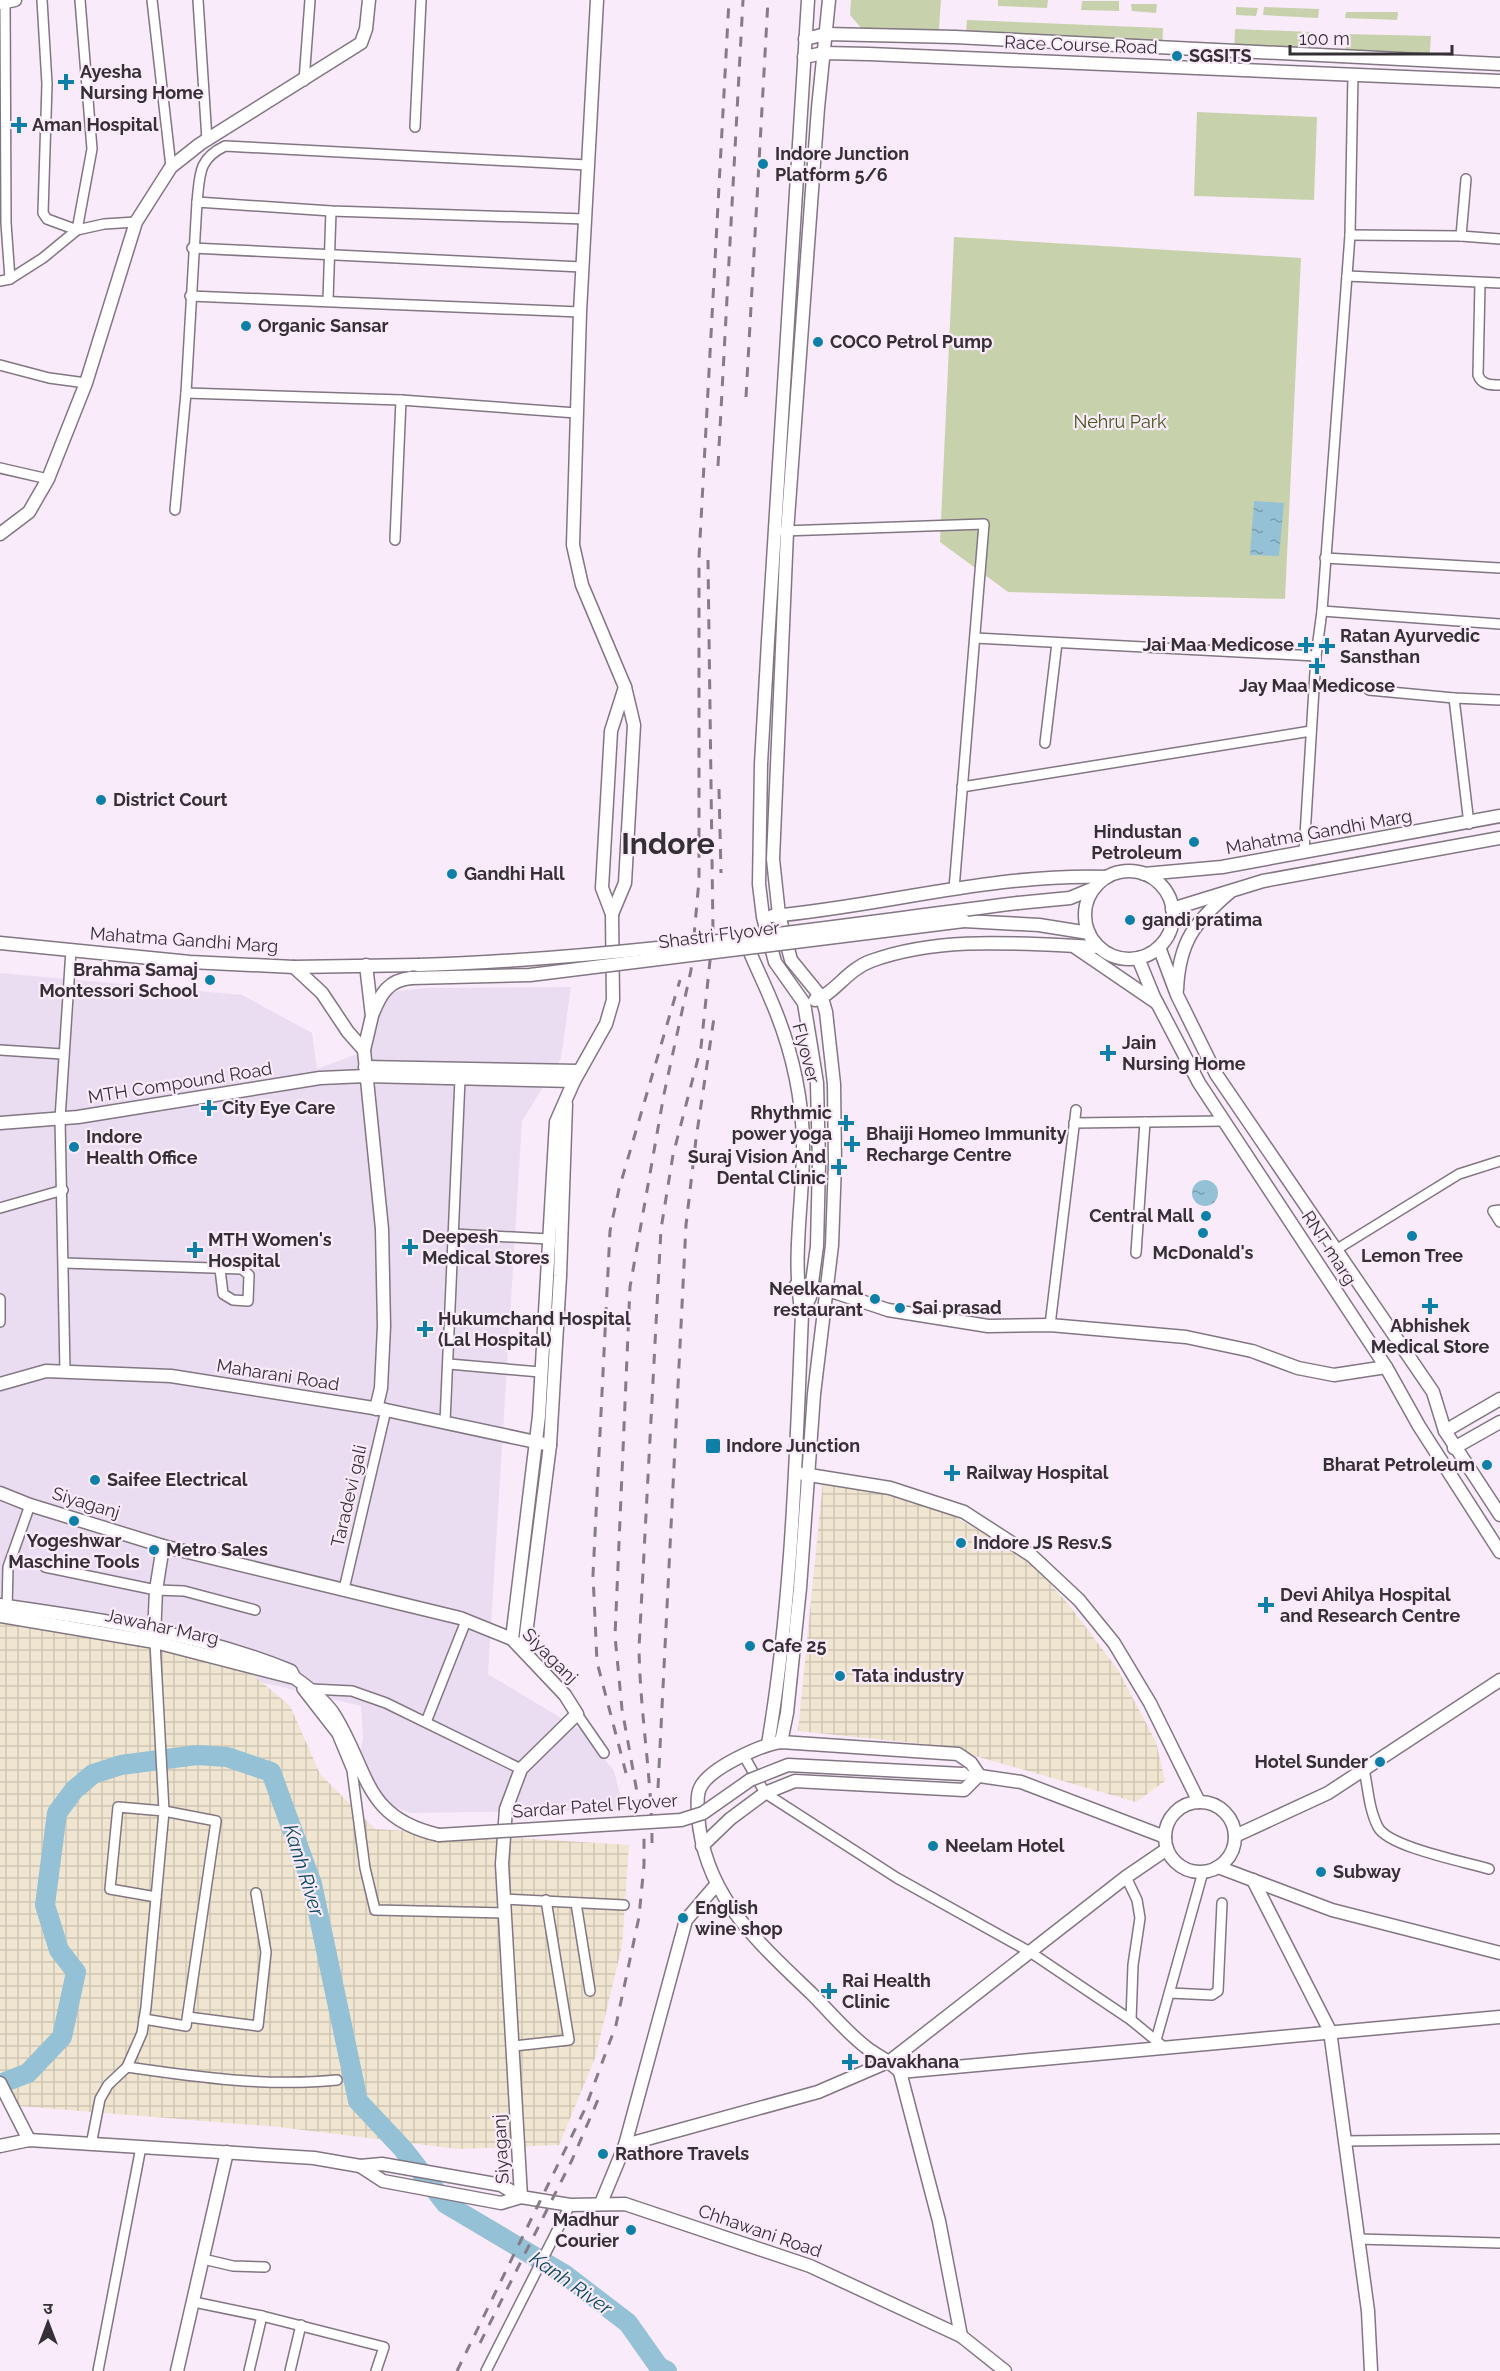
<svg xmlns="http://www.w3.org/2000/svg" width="1500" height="2371" font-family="Raleway,'Noto Sans Devanagari',sans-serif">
<defs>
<pattern id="industrial-grid" width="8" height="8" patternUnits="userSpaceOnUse" patternTransform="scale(1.5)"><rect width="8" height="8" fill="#f0e5d0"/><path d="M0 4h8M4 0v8" fill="none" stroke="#cec5b3"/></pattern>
<pattern id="water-ripples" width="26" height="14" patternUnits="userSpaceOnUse" patternTransform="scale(1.5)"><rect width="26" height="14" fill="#94c1d6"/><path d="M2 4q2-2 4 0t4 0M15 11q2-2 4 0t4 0" fill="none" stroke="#7a9dae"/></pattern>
</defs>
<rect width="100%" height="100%" fill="#f9ebf9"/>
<polygon fill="#eaddf1" points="0,973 242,995 312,1033 317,1069 360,1053 364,1006 373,994 425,988 571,987 561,1058 522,1121 488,1674 581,1730 614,1771 624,1810 410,1813 367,1796 356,1773 363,1738 361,1706 0,1620"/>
<g fill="url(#industrial-grid)">
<polygon points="823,1480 887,1493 950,1514 1028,1559 1069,1605 1118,1670 1156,1742 1165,1781 1136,1802 965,1753 924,1744 798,1731"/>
<polygon points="0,1617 240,1664 290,1706 320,1774 375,1829 629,1845 622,1946 595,2058 559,2145 458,2149 279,2127 19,2106 0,2070"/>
</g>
<g fill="#c7d2ad">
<polygon points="851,0 941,0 938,42 867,35 850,15"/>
<polygon points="998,0 1048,0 1047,8 998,6"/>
<polygon points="1082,1 1119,1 1119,11 1081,10"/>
<polygon points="1131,4 1157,4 1156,13 1132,11"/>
<polygon points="1236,7 1258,8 1256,16 1236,15"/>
<polygon points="1264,7 1319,9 1318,18 1263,15"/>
<polygon points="1346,12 1398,12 1397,20 1345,18"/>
<polygon points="967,20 1163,28 1162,52 965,44"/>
<polygon points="1235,29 1312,32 1310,59 1234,55"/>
<polygon points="1347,34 1431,36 1429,64 1344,60"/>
<polygon points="1197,112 1317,117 1314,200 1194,196"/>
<polygon points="954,237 1301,258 1285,599 1008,592 940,542"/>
</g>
<g fill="url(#water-ripples)">
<polygon points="1254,501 1284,503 1279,556 1250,555"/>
<circle cx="1205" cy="1193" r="13"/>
</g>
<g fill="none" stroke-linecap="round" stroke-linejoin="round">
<polyline stroke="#94c1d6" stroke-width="20" points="0,2084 28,2073 62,2037 76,1972 59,1950 45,1905 57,1813 74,1790 93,1774 121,1765 197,1755 227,1757 271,1772 312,1884 358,2101 403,2149 446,2204 564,2274 628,2323 659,2367 667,2371"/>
<defs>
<g id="street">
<polyline points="42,0 47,84 43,213 47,219 77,230 92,149 80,0"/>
<polyline points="152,0 171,167"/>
<polyline points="198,0 207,140"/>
<polyline points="5,1 6,223 10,279"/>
<polyline points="304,81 310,0"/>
<polyline points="415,127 421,0"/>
<path d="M197,202C200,174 198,159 225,146L587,165"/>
<polyline points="1350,235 1461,236 1500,239"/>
<polyline points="1461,236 1466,179"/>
<polyline points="192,248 582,267"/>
<polyline points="1347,276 1500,283"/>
<polyline points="0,281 10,279 43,258 77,230 104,224 136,222"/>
<path d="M1480,283L1478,375C1482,385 1490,385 1500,385"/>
<polyline points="190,296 580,312"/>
<polyline points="328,300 331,211"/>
<polyline points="0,365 49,378 86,383"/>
<polyline points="186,393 401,400 576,413"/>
<polyline points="0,468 48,479"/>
<polyline points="175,510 186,393 197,202 331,211 585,219"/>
<polyline points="783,531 984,524 954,889"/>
<polyline points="395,540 401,400"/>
<polyline points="1325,558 1500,568"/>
<polyline points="1322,611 1500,624"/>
<polyline points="975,638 1316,656"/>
<polyline points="1369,690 1454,698 1500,700"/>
<polyline points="1454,698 1469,824"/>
<polyline points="1045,743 1057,643"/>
<polyline points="962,787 1311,731"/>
<polyline points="1304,852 1316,656 1322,611 1350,235 1353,74"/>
<polyline points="0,1050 62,1054"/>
<polyline points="1074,1123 1223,1121"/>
<polyline points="0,1208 63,1190"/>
<polyline points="1500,1210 1493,1211 1500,1222"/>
<polyline points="453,1234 549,1239"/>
<polyline points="1334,1251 1459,1174 1500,1161"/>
<polyline points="1136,1253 1145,1122"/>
<polyline points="64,1263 242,1269 249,1275 248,1301 233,1300 223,1294 220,1269"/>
<polyline points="0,1299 0,1322"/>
<polyline points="1050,1325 1076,1110"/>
<polyline points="449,1364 540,1372"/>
<polyline points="65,1371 60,1119 71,950"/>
<polyline points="445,1422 460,1079"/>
<polyline points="45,1567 156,1590 184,1591 255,1610"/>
<polyline points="344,1589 386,1410"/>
<polyline points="7,1610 8,1567 30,1505"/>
<polyline points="302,1689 337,1734 352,1770 365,1868 375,1910 505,1913"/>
<polyline points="311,1689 352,1691 386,1703 521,1769"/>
<polyline points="577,1714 604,1753"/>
<polyline points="426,1722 466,1621"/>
<polyline points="744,1756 765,1793 897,1878 1030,1952 1131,2020 1165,2048"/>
<path d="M1364,1769C1368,1788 1369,1810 1378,1827C1388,1847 1466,1862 1489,1869"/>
<polyline points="1126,1877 1137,1900 1140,1918 1133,1965 1131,2020"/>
<polyline points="503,1899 624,1905"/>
<polyline points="576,1903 590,1991"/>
<polyline points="1170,1993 1212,1995 1218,1991 1222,1903"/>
<polyline points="188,2017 258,2026 266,1952 256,1893"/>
<polyline points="144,2019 186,2026 216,1821 164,1811 118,1807 110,1889 156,1897"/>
<polyline points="1156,2040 1203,1872"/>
<polyline points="514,2046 569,2040 546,1900"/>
<path d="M127,2067C197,2077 266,2087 337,2080"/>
<polyline points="1345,2141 1500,2139"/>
<polyline points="91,2145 100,2099 108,2085 127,2067 142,2033 146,2007 164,1811 155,1642"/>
<polyline points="1358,2239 1500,2243"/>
<polyline points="203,2259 233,2266 265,2267"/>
<polyline points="194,2302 262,2316 384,2347 376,2371"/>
<polyline points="98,2371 141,2147"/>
<polyline points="249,2371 262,2316"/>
<polyline points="290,2371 301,2325"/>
<polyline points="486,2371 570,2205"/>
</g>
<g id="secondary">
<polyline points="597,0 580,312 573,545 582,585 625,687 634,725 625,883 612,914"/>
<polyline points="0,3 15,0"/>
<polyline points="805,39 826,34 955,37 1500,64"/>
<polyline points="804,57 824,53 869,54 1500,81"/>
<polyline points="0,534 29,512 48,479 86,383 136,222 171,167 200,144 361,43 366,29 369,0"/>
<circle cx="1129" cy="915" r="44"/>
<polyline points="1144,874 1222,867 1500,816"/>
<polyline points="1018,903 1070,898 1094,888"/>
<polyline points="1172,909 1263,881 1500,838"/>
<path d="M772,916C883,906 994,873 1107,877"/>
<polyline points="964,921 1039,925 1089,933"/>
<polyline points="0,943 190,962 294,967 418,965"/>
<polyline points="1075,947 1157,1003"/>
<polyline points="1159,947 1177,995 1216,1074 1433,1392 1445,1431 1500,1515"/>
<path d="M749,950C756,967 764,983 771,1000C790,1044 802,1093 803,1142C804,1199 791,1258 802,1314"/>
<polyline points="1138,958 1154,997 1199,1083 1386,1367 1419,1426 1500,1552"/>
<polyline points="366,965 372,1016 364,1050 382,1229 384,1326 381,1388 376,1409"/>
<polyline points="294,967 322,993 348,1032 364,1050"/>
<path d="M1177,990C1179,941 1195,922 1230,892"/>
<path d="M815,1000C833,995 848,969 871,961C942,935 1024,944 1099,947"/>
<path d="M373,1013C381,993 389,980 411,978"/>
<polyline points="365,1067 579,1071"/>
<polyline points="0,1123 78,1117 320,1078 366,1076 574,1081"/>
<polyline points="796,1285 828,1290 888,1310 988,1326 1050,1325 1186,1337 1252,1351 1298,1368 1334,1375 1386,1367"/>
<polyline points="0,1384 46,1371 171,1376 386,1410 550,1445"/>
<polyline points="1445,1431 1500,1399"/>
<polyline points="1454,1448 1500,1422"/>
<polyline points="803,1474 890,1488 964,1512 1032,1556 1079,1600 1114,1643 1150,1703 1199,1802"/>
<polyline points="0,1493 30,1505 163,1546 460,1618 512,1639 565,1695 577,1714 521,1769 506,1809 502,1864 521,2197"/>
<path d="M0,1605C98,1619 199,1633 291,1671L294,1677"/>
<path d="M0,1616L155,1642L295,1678C309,1688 326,1701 335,1716C369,1771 363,1818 439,1835"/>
<polyline points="154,1637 156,1590 163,1546"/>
<polyline points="512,1639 539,1416 556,1122 574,1081 606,1024 613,1000 612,914 602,888 611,731 625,687"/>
<polyline points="524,1650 550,1445 560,1276 566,1104"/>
<polyline points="781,1742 787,1713 800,1588 814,1394 832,1245 835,1163 834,1084 826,1012 822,998 791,960 779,915 773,859 787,532 818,108 829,0"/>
<path d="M768,1744C792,1603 796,1457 802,1314L810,1297L817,1246L819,1163L817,1083L804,1003L775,962L763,917L759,884L761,764L768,641L808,0"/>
<polyline points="973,1775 1021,1782 1165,1837"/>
<circle cx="1200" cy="1837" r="35"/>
<polyline points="1235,1836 1328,1793 1500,1680"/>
<polyline points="702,1846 730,1819 765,1793 795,1781 964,1790 979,1775"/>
<polyline points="1218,1867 1332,1910 1500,1953"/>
<polyline points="1253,1880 1330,2031 1368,2311 1371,2371"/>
<polyline points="900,2072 1500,2017"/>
<polyline points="0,2083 29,2140"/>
<polyline points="625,2145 818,2092 890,2061 1126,1877 1167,1849"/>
<polyline points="0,2146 29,2140 314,2158 360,2166 382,2164 501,2185 521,2197 570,2205 625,2204 810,2266 961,2336 1005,2371"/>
<polyline points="360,2166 383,2181 501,2203 521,2197"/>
<polyline points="601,2203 625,2145 686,1920 716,1885"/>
<path d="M961,2336L939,2221L900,2072C890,2061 879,2057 867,2048C847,2033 830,2012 812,1994C757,1941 704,1896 698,1815C698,1806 696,1796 700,1788C709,1768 761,1745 781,1742L958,1754L971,1763L979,1775"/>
<polyline points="177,2371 227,2152"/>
</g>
</defs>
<use href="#street" stroke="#827682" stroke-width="12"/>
<use href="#secondary" stroke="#827682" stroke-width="15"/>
<use href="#street" stroke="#fff" stroke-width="9"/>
<use href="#secondary" stroke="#fff" stroke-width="12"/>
<g stroke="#857c85" stroke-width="3" stroke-dasharray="10 10" stroke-linecap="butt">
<polyline points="746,397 768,0"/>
<polyline points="718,466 743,0"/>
<polyline points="719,789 721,873"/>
<polyline points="626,1773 597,1662 593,1575 610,1231 619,1189 680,980"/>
<polyline points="658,1788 686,1225 696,1139 715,1011"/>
<path d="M652,1843C652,1778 640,1714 639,1648L661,1229L673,1155L701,1047L713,932L708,560"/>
<polyline points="480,2343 572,2160 600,2095"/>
<polyline points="457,2371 585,2109 616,2025 639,1917 644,1865 644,1831 622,1709 615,1636 630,1287 664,1094 691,970 699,880 699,558 729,0"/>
</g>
<defs>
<g id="secondary-bridge">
<path d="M418,965C619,959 818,928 1018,903"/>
<polyline points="411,978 530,975 964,921"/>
<polyline points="439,1835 681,1820 703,1813 750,1780 788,1765 963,1774"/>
</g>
</defs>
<use href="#secondary-bridge" stroke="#827682" stroke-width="15" stroke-linecap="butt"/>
<use href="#secondary-bridge" stroke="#fff" stroke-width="12"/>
</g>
<g fill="#0e80a7" stroke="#f9ebf9" stroke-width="2">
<circle cx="1177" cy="56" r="6"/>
<path d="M63 73h6v6h6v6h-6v6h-6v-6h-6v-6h6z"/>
<path d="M16 116h6v6h6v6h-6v6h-6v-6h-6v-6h6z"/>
<circle cx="763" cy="164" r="6"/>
<circle cx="246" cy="326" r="6"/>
<circle cx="818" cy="342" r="6"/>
<path d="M1303 636h6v6h6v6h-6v6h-6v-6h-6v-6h6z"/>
<path d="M1324 637h6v6h6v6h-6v6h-6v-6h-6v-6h6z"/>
<path d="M1314 657h6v6h6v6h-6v6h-6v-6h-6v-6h6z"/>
<circle cx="101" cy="800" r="6"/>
<circle cx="1194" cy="842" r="6"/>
<circle cx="452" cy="874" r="6"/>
<circle cx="1130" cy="920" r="6"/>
<circle cx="210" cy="980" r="6"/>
<path d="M1105 1044h6v6h6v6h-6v6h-6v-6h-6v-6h6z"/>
<path d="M206 1099h6v6h6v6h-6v6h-6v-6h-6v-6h6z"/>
<path d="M843 1114h6v6h6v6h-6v6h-6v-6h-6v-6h6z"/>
<path d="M849 1135h6v6h6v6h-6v6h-6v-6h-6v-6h6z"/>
<circle cx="74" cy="1147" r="6"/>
<path d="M836 1158h6v6h6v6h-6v6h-6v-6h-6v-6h6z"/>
<circle cx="1206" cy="1216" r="6"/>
<circle cx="1203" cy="1233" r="6"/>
<circle cx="1412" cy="1236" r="6"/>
<path d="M407 1238h6v6h6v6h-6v6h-6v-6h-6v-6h6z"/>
<path d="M192 1241h6v6h6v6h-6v6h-6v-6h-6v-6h6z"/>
<circle cx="875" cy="1299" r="6"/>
<path d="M1427 1297h6v6h6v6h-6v6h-6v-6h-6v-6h6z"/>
<circle cx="900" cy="1308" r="6"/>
<path d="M422 1320h6v6h6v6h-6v6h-6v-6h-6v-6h6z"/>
<rect x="705" y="1438" width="16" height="16" rx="3"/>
<circle cx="1487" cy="1465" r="6"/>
<path d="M949 1464h6v6h6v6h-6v6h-6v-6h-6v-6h6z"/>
<circle cx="95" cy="1480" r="6"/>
<circle cx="74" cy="1521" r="6"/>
<circle cx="961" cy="1543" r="6"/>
<circle cx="154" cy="1550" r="6"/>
<path d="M1263 1596h6v6h6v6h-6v6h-6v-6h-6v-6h6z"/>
<circle cx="750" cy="1646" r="6"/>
<circle cx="840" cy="1676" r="6"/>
<circle cx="1380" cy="1762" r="6"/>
<circle cx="933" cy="1846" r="6"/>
<circle cx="1321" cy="1872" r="6"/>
<circle cx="683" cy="1918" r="6"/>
<path d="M826 1982h6v6h6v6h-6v6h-6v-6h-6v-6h6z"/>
<path d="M847 2053h6v6h6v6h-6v6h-6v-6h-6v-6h6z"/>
<circle cx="603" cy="2154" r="6"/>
<circle cx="631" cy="2230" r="6"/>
</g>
<g text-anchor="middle" stroke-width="4.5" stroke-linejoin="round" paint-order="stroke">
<g font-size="18" fill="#353035" stroke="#f9ebf9">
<text transform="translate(1081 45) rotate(2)" y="6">Race Course Road</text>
<text transform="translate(1319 832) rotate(-10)" y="6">Mahatma Gandhi Marg</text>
<text transform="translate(719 935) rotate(-7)" y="6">Shastri Flyover</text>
<text transform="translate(184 940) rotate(4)" y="6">Mahatma Gandhi Marg</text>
<text transform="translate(806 1053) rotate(75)" y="6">Flyover</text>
<text transform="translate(180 1083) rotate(-9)" y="6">MTH Compound Road</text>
<text transform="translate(1329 1248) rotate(57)" y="6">RNT marg</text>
<text transform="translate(278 1375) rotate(9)" y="6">Maharani Road</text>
<text transform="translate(349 1496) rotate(-77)" y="6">Taradevi gali</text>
<text transform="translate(86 1503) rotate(17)" y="6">Siyaganj</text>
<text transform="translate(162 1627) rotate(12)" y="6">Jawahar Marg</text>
<text transform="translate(550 1656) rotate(45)" y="6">Siyaganj</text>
<text transform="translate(595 1806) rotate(-4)" y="6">Sardar Patel Flyover</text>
<text transform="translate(501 2149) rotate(-93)" y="6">Siyaganj</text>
<text transform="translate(760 2231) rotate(19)" y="6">Chhawani Road</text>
</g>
<g font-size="18" font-weight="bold" fill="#353035" stroke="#f9ebf9" text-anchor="start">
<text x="1189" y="62">SGSITS</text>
<text x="80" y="78">Ayesha<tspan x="80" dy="21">Nursing Home</tspan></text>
<text x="32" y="131">Aman Hospital</text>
<text x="775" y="160">Indore Junction<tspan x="775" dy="21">Platform 5/6</tspan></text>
<text x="258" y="332">Organic Sansar</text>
<text x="830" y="348">COCO Petrol Pump</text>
<text x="1340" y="642">Ratan Ayurvedic<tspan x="1340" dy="21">Sansthan</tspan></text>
<text x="1294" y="651" text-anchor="end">Jai Maa Medicose</text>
<text x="1317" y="692" text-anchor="middle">Jay Maa Medicose</text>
<text x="113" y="806">District Court</text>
<text x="1182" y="838" text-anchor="end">Hindustan<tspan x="1182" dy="21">Petroleum</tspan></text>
<text x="464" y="880">Gandhi Hall</text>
<text x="1142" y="926">gandi pratima</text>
<text x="198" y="976" text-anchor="end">Brahma Samaj<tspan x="198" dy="21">Montessori School</tspan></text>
<text x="1122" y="1049">Jain<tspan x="1122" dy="21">Nursing Home</tspan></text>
<text x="222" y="1114">City Eye Care</text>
<text x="832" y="1119" text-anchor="end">Rhythmic<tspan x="832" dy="21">power yoga</tspan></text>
<text x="866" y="1140">Bhaiji Homeo Immunity<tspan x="866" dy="21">Recharge Centre</tspan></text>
<text x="86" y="1143">Indore<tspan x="86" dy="21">Health Office</tspan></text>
<text x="826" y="1163" text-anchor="end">Suraj Vision And<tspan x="826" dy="21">Dental Clinic</tspan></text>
<text x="1194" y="1222" text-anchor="end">Central Mall</text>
<text x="422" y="1243">Deepesh<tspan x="422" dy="21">Medical Stores</tspan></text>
<text x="208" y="1246">MTH Women's<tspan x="208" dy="21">Hospital</tspan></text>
<text x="1203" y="1259" text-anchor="middle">McDonald's</text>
<text x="1412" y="1262" text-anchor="middle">Lemon Tree</text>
<text x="863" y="1295" text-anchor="end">Neelkamal<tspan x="863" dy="21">restaurant</tspan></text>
<text x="912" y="1314">Sai prasad</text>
<text x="438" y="1325">Hukumchand Hospital<tspan x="438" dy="21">(Lal Hospital)</tspan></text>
<text x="1430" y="1332" text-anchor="middle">Abhishek<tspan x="1430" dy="21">Medical Store</tspan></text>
<text x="726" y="1452">Indore Junction</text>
<text x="1475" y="1471" text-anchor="end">Bharat Petroleum</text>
<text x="966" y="1479">Railway Hospital</text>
<text x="107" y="1486">Saifee Electrical</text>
<text x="74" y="1547" text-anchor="middle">Yogeshwar<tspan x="74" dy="21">Maschine Tools</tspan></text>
<text x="973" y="1549">Indore JS Resv.S</text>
<text x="166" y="1556">Metro Sales</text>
<text x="1280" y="1601">Devi Ahilya Hospital<tspan x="1280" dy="21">and Research Centre</tspan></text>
<text x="762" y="1652">Cafe 25</text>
<text x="852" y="1682">Tata industry</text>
<text x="1368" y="1768" text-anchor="end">Hotel Sunder</text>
<text x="945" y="1852">Neelam Hotel</text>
<text x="1333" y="1878">Subway</text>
<text x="695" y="1914">English<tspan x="695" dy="21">wine shop</tspan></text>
<text x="842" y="1987">Rai Health<tspan x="842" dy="21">Clinic</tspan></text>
<text x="864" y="2068">Davakhana</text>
<text x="615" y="2160">Rathore Travels</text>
<text x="619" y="2226" text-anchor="end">Madhur<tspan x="619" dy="21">Courier</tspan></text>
</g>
<g font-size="18" fill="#475618" stroke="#f9ebf9">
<text x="1120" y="428">Nehru Park</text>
</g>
<g font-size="20" font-style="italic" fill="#0c4a60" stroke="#f9ebf9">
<text transform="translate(304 1870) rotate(73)" y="7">Kanh River</text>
<text transform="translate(571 2283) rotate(35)" y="7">Kanh River</text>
</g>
<g font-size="30" font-weight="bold" fill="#353035" stroke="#f9ebf9">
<text x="668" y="854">Indore</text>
</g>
</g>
<g transform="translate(48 2323)" stroke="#f9ebf9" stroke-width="4.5" paint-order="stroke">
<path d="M0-4.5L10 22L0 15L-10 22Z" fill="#353035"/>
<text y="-9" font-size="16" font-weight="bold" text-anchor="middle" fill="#353035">उ</text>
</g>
<path d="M1290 45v9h162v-9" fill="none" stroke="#353035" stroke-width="3"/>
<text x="1299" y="45" font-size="18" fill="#353035" stroke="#f9ebf9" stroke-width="4.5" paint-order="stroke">100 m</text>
</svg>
